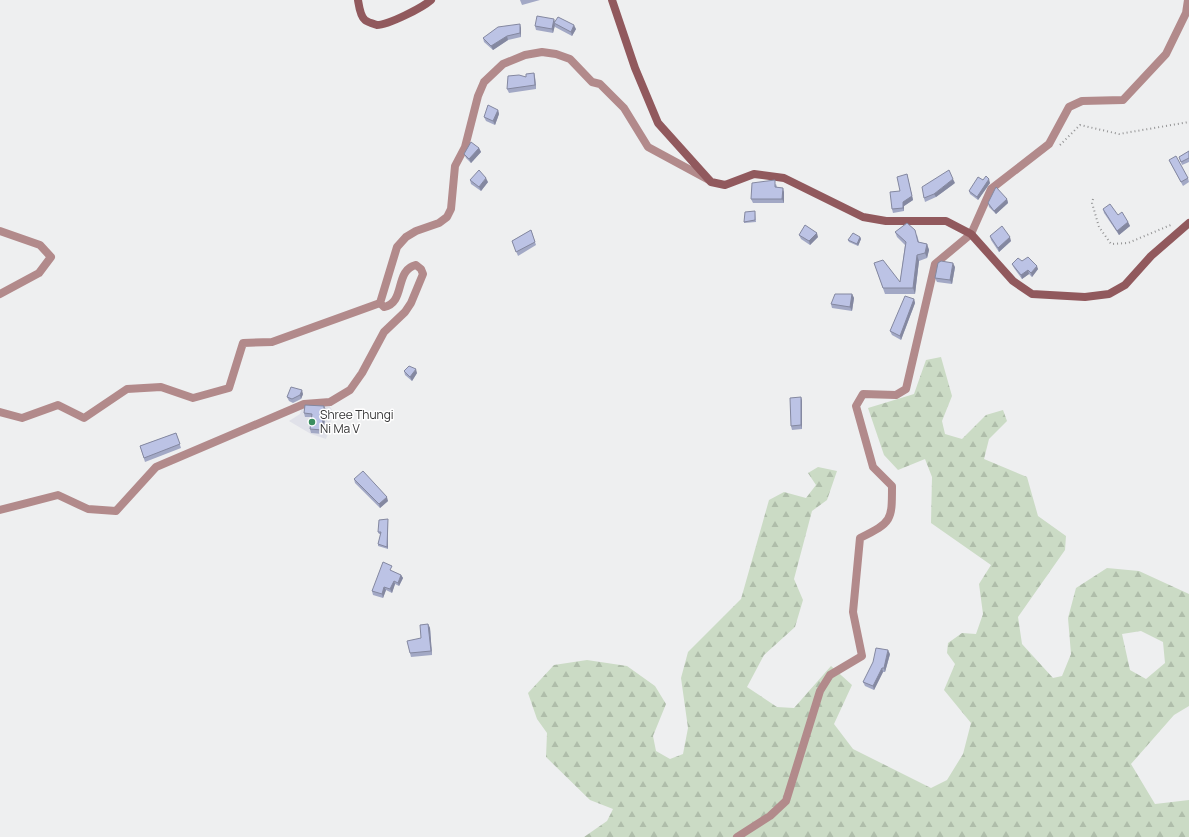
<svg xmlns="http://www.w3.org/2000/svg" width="1189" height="837" font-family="Manrope,sans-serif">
<defs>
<pattern id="forest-firs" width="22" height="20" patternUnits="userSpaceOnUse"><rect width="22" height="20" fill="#cbdbc5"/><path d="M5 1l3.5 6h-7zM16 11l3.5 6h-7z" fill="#afbdaa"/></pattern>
</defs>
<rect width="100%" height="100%" fill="#eeeff0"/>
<polygon fill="#e0e1e9" points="329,405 332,410 330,428 326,439 311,434 289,421 300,414 302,406"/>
<path fill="url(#forest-firs)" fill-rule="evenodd" d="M941,357L952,396L942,421L945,434L962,439L986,415L1003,410L1007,421L989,439L984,459L1027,477L1038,516L1066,536L1065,550L1018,617L1022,644L1053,678L1062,676L1071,654L1068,618L1076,588L1107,568L1139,571L1189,594V706L1174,715L1131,764L1155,804L1189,800V837H584L607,821L613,809L590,800L546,757L547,733L537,719L528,693L554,665L587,660L627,666L655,686L666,704L653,736L656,751L670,759L683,754L688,728L681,678L688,652L741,599L769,500L784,492L806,498L816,485L808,473L818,467L837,471L827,500L812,511L794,579L803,600L795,627L764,655L747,687L777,707L794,708L831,666L852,685L834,724L853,749L931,788L947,780L963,754L971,723L944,690L955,664L947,653L948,643L962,633L976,634L983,614L979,584L991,565L931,523L932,477L925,459L898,470L884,455L868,408L914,394L926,360ZM1141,631L1163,642L1165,663L1146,679L1130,670L1122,634Z"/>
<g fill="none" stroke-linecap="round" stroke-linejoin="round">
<g stroke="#939394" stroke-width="2" stroke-dasharray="1 3" stroke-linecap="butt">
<polyline points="1060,145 1080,125 1119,134 1189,122"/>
<polyline points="1093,199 1092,203 1099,227 1111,244 1128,243 1173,224"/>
</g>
<g stroke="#b28a8b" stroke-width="8">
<polyline points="0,231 40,245 51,257 39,273 0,294"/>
<polyline points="0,412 22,418 58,405 84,418 127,389 161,387 193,398 229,388 243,343 272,342 380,303"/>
<path d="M0,510L58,495L88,509L116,511L156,467L304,404L330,402L350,390L362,373L384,332L405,312L411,303L423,274L421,269L416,265C394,270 406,303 384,307L380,303L397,247L406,237L416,231L439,223L447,217L451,209L455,166L465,147L478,96L484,82L503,64L525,55L542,52L556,54L570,59L592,82L600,84L624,108L648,147L709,180"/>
<path d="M737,837L770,816L786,801L820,691L830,675L862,656L853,612L860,538C892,522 892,521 892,486L873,467L856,406L863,394L896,395L906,389L935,264L971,234L991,189L1049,144L1069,107L1082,101L1123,100L1166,54L1186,13L1188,0"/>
</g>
<g stroke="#91595d" stroke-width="8">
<path d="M358,0C359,6 360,16 365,20C367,22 374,24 377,25C388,25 422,8 431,0"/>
<polyline points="612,0 635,68 658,123 711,182 725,185 754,174 784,178 863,217 886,221 946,221 971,234 1013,281 1032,294 1085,297 1109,294 1125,285 1151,256 1189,223"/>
</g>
</g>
<g fill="#a2a8c5">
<polygon points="520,0 540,0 522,5"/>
<polygon points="555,22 576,29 572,36 555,27 555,25 553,33 536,30 535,26"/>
<polygon points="521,28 521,37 508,40 493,50 484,42 483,38"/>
<polygon points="534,73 535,77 536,89 509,93 507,89 526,77"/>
<polygon points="498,110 499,114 495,125 486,121 484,117"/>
<polygon points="479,148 481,152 471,163 466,158 464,154"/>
<polygon points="1189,151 1189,162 1182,165 1179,157"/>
<polygon points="1169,160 1188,178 1189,182 1183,186 1171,164"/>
<polygon points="907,174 913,200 904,206 904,211 893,213 892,209"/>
<polygon points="470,180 488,182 481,191 471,184"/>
<polygon points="983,180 990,183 978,200 970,194 969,191"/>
<polygon points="955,183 936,197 925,202 924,198"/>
<polygon points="776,184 777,187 784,192 784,203 753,203 751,199"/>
<polygon points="1007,199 1008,203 996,214 989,207 988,203"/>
<polygon points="1103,209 1118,215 1128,222 1130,226 1119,235 1104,213"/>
<polygon points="755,211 756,222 744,223 744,222"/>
<polygon points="531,230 536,245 518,256 512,241"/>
<polygon points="895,232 917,235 919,242 927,244 929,250 927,258 919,261 915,294 885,294 874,263 900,282 905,245 897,237"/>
<polygon points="799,235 818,237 810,245 801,239"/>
<polygon points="990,236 1011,241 999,252 991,240"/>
<polygon points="860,237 861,239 858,246 849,242 848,240"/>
<polygon points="1022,261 1038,269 1032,277 1029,274 1022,279 1014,268 1012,264"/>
<polygon points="955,267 952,284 937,282 935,278"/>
<polygon points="852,294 854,298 852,311 832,308 831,304"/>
<polygon points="914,299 915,303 901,340 892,335 890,331"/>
<polygon points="404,371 417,373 412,381 405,375"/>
<polygon points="303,394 301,399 293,403 289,401 287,397"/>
<polygon points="801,397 802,401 802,429 792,430 791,426"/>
<polygon points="326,410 323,434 311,433 310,429 311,417 305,417 304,413"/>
<polygon points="176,433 181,448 145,462 140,446"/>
<polygon points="354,479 388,501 380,508 355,483"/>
<polygon points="388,521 388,549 378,546 378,544 381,534 379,534 378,532"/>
<polygon points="393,570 392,571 401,575 403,578 399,586 395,584 392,593 386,590 383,598 373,595 372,591"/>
<polygon points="428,624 430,628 432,655 411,657 410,653 421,638"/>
<polygon points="890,654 885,672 883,672 874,690 865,686 863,682"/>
</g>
<g fill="#8488a0">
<polygon points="554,19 555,22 554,23 555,25 553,33 552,29"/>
<polygon points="520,24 521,28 521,37 520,33"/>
<polygon points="574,25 576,29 572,36 571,32"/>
<polygon points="507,36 508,40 493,50 491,46"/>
<polygon points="534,73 535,77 536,89 535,85"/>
<polygon points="498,110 499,114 495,125 493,121"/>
<polygon points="479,148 481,152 471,163 469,159"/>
<polygon points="907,174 913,200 904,206 904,211 903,208 903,202"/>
<polygon points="486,178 488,182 481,191 479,187"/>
<polygon points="953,179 955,183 936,197 934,194"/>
<polygon points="989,179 990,183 978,200 977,197"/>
<polygon points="783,188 784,192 784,203 782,199"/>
<polygon points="1007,199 1008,203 996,214 994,211"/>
<polygon points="1128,222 1130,226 1119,235 1117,231"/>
<polygon points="817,233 818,237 810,245 809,241"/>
<polygon points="860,237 861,239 858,246 857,244"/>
<polygon points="1010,237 1011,241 999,252 998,248"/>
<polygon points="927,244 929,250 927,258 925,253"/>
<polygon points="917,255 919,261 915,294 913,288"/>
<polygon points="953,263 955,267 952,284 950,280"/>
<polygon points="1037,266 1038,269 1032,277 1031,273"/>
<polygon points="1028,270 1029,274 1022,279 1021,275"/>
<polygon points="852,294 854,298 852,311 850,307"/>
<polygon points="914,299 915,303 901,340 900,336"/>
<polygon points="416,369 417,373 412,381 410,377"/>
<polygon points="302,390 303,394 301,399 300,395"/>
<polygon points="801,397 802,401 802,429 801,425"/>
<polygon points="324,406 326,410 323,434 322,430"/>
<polygon points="387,497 388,501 380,508 379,504"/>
<polygon points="388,519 388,549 387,547"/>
<polygon points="401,575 403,578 399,586 398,583"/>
<polygon points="394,581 395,584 392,593 390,589"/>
<polygon points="384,587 386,590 383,598 382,594"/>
<polygon points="428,624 430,628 432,655 431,651"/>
<polygon points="888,650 890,654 885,672 884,668"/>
<polygon points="882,668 883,672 874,690 873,686"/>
</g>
<g fill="#bcc3e5" stroke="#8488a0">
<polygon points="537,16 554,19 552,29 535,26"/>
<polygon points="558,17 574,25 571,32 554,23"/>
<polygon points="520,24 520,33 507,36 491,46 483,38 498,27"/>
<polygon points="534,73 535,85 507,89 508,76 519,75 526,77 526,74"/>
<polygon points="488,105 498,110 493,121 484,117"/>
<polygon points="471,142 479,148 469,159 464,154"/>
<polygon points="1189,151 1189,158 1181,162 1179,157"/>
<polygon points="1176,156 1188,178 1181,182 1169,160"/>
<polygon points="479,170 486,178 479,187 470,180"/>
<polygon points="949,170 953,179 934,194 924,198 922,187"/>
<polygon points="907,174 912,196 903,202 903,208 892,209 890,192 900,191 897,177"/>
<polygon points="986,176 989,179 977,197 969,191 978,177 983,180"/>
<polygon points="775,180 775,187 783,188 782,199 751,199 752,183"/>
<polygon points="996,187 1007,199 994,211 988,203"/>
<polygon points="1110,204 1118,215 1122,212 1128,222 1117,231 1103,209"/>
<polygon points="755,211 755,220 744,222 745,212"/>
<polygon points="907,223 915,230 918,242 927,244 925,253 917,255 913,288 883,288 874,263 883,260 900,282 906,242 895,232"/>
<polygon points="805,225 817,233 809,241 799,235"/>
<polygon points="1002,226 1010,237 998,248 990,236"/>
<polygon points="531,230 535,242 516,252 512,241"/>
<polygon points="853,233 860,237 857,244 848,240"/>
<polygon points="1028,257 1037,266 1031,273 1028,270 1021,275 1012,264 1018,258 1022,261"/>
<polygon points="941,261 953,263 950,280 935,278 938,263"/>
<polygon points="835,294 852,294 850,307 831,304"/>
<polygon points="905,296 914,299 900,336 890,331"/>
<polygon points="409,366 416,369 410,377 404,371"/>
<polygon points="291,387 302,390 300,395 292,399 287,397"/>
<polygon points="801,397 801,425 791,426 790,398"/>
<polygon points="305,405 324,406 322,430 310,429 312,414 304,413"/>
<polygon points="176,433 180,444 144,458 140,446"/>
<polygon points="363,471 387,497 379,504 354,479"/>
<polygon points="388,519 387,547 378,544 381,532 378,532 379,520"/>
<polygon points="383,562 392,566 390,570 401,575 398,583 394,581 390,589 384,587 382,594 372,591"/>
<polygon points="428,624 431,651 410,653 407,641 421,638 420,625"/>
<polygon points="876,648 888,650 884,668 882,668 873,686 863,682 873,662"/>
</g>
<circle fill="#3a8d5f" stroke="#fff" stroke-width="1.5" cx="312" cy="422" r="4"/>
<g text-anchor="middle" stroke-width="3" stroke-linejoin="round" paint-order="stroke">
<g font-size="12" fill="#343435" stroke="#fff" text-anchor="start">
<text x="320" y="419">Shree Thungi<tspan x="320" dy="14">Ni Ma V</tspan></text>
</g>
</g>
</svg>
